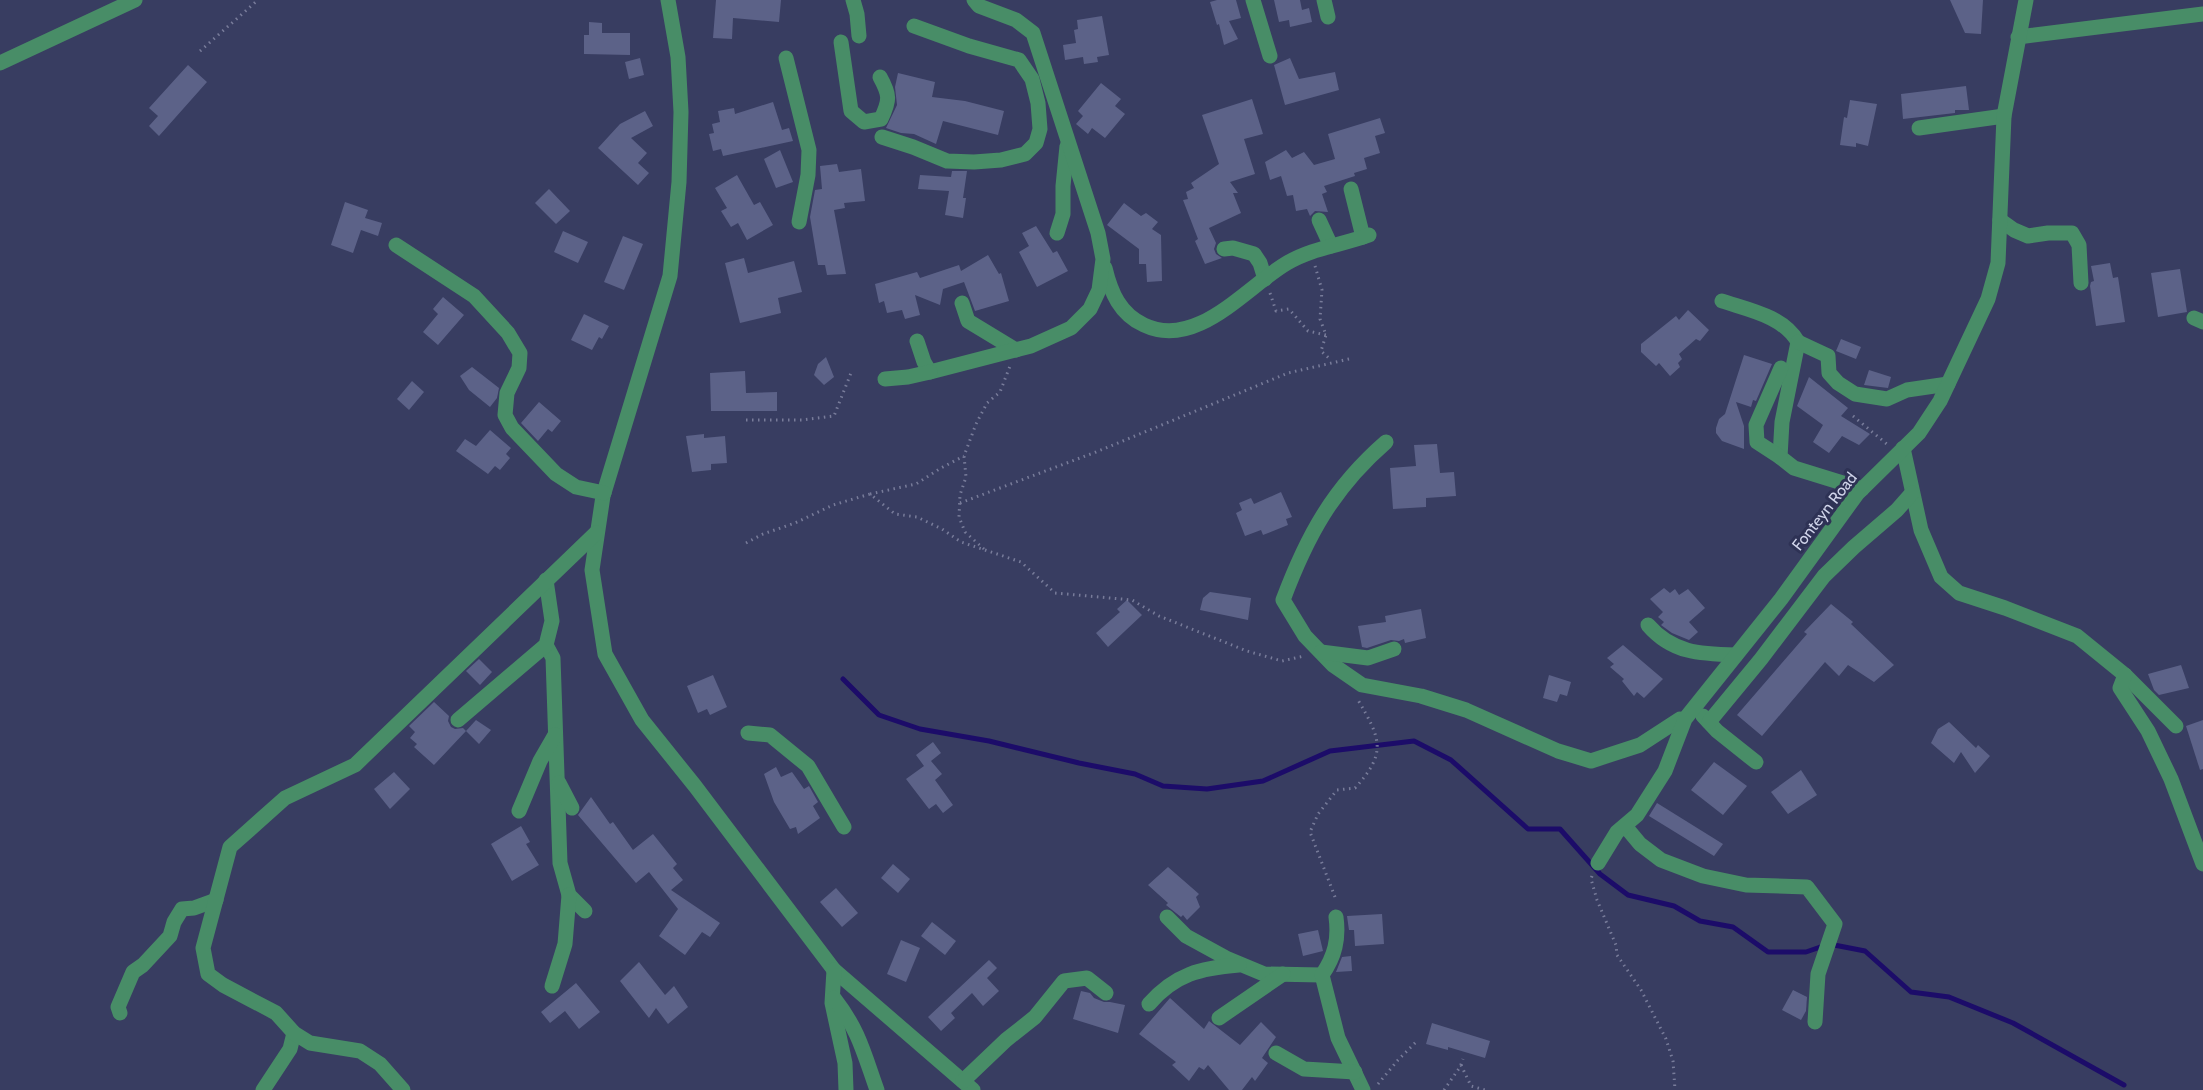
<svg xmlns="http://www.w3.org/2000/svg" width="2203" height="1090" font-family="Cabin,sans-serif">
<rect width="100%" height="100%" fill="#383d61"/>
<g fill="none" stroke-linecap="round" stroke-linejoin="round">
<polyline stroke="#1c0c69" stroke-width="5" points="843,679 879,715 920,729 989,741 1079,763 1135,774 1163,786 1207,789 1263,781 1330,751 1414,741 1451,760 1528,829 1560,829 1600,874 1628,895 1674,906 1700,921 1733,927 1768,952 1806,952 1829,944 1865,951 1911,992 1949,997 2013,1023 2124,1085"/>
</g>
<g fill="#5c6288">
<polygon points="716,0 781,0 779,22 733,18 732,39 713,38"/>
<polygon points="1217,0 1236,0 1241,18 1229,21 1238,39 1224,45 1219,24 1217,25 1210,2"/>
<polygon points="1274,0 1300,0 1302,10 1309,8 1312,22 1290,27 1289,20 1279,22"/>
<polygon points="1950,0 1983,0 1981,34 1965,33"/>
<polygon points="1102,16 1109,55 1097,57 1098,62 1084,64 1083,57 1065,60 1063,45 1076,43 1074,30 1078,29 1077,20"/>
<polygon points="589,22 602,23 602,33 630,33 630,55 584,54 584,35 589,35"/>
<polygon points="640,58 644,75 629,79 625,62"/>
<polygon points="1290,58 1299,79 1335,72 1339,90 1285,105 1274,65"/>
<polygon points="188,65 207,82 159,136 149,126 158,116 149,108"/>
<polygon points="898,73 935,82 932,97 965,101 1004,111 998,135 943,121 936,144 914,134 901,133 886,128 897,105 895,87"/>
<polygon points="1101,83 1121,99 1115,106 1125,114 1105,138 1092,128 1088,134 1076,124 1083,116 1078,111"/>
<polygon points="1966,86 1969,110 1955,110 1955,113 1903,119 1901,94"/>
<polygon points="1252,99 1263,134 1244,139 1255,174 1230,182 1238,193 1233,193 1241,213 1209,228 1216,243 1214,249 1216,254 1222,258 1205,264 1195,241 1198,239 1183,200 1188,199 1186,192 1194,188 1191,183 1219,164 1202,115"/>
<polygon points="1850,100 1877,104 1868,146 1856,143 1856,147 1840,145 1844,117 1847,118"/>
<polygon points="773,102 782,130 789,128 793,141 723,156 721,149 713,151 709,134 714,133 712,124 720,122 718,111 734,108 735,114"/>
<polygon points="645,111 653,126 631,138 647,153 638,163 649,173 638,185 598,148 620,124"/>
<polygon points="1380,118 1385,133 1375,136 1380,153 1364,158 1367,169 1354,173 1355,176 1324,186 1327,192 1322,194 1328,212 1315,211 1310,216 1307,209 1296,211 1293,195 1287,196 1281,176 1270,180 1265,162 1286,150 1292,158 1304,152 1314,165 1335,159 1328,134"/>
<polygon points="780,150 793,182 776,188 764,159"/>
<polygon points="837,164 839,172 861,169 865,201 844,203 845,208 834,210 846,274 827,275 825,265 818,265 810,217 815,190 822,189 820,166"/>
<polygon points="952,171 967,171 963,198 966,198 963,218 945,215 949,191 918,189 920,175 951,177"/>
<polygon points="737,175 754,205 760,202 773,225 747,240 738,223 731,227 721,211 727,208 715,188"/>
<polygon points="549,189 570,211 556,224 535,203"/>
<polygon points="345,202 368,210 365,218 382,223 378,236 361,230 353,253 331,245"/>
<polygon points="1124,203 1141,216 1146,213 1158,222 1152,229 1161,235 1162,281 1147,282 1146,264 1139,264 1139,249 1107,225"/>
<polygon points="1036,226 1053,253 1057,251 1068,271 1037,287 1019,252 1029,246 1022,233"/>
<polygon points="563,231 588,242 578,263 554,252"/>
<polygon points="623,236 643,244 624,290 604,282"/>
<polygon points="988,255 999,274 1001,273 1009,301 975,311 964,282 943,289 940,305 915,295 920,315 905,319 902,310 887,313 884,301 879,303 875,284 917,272 920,278 959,265 961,271"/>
<polygon points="744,258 748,273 794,261 802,292 778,298 781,313 740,323 725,263"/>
<polygon points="2110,263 2113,278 2118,277 2125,322 2096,326 2090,286 2091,282 2094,281 2091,266"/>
<polygon points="2180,269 2187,312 2158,317 2151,273"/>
<polygon points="443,297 464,315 438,345 423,332 438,314 433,309"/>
<polygon points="1688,310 1709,330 1700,341 1696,339 1679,354 1682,359 1678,363 1680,367 1670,376 1659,363 1656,366 1641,352 1641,344 1676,316 1679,320"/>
<polygon points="584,314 609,326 602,339 599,337 592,350 571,340"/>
<polygon points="1841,339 1861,347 1856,359 1836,351"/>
<polygon points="1744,355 1772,364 1756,401 1753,400 1751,407 1736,402 1744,426 1744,449 1722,441 1716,433 1716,428 1719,419 1725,414"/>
<polygon points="826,357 834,377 824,385 814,375 818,364"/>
<polygon points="472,367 499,388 497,398 490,407 469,390 460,376"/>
<polygon points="1869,370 1891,377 1888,388 1864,385"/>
<polygon points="745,371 746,393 777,392 777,411 711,411 710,373"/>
<polygon points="1809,377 1848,408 1841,416 1870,434 1859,445 1842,436 1829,453 1813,442 1823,425 1797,406"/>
<polygon points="412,381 424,392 409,410 397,399"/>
<polygon points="539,402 561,421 552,432 548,429 538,441 521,423"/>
<polygon points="490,430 511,448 506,454 510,458 500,470 495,466 488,474 456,451 465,439 476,446"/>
<polygon points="704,434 704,438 725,436 727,463 711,464 711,470 692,472 686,436"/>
<polygon points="1437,444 1440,473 1454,472 1456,496 1426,498 1426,507 1393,509 1390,468 1416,466 1414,445"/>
<polygon points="1281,492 1292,517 1286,519 1288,525 1263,535 1261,530 1245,536 1236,513 1242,510 1239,503 1251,498 1254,504"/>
<polygon points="1664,588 1670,593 1675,589 1679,595 1688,589 1705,608 1689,622 1698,632 1689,640 1672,633 1661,625 1664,622 1658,617 1663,612 1650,599"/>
<polygon points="1210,592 1251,598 1248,620 1200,610 1203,598"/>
<polygon points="1127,600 1142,615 1108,647 1096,633 1120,612 1117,609"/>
<polygon points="1831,604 1853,622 1851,624 1894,665 1874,682 1848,665 1839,676 1825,662 1762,736 1737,715 1807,634 1804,632"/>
<polygon points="1421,609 1426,638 1405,643 1404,639 1399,641 1391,640 1367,648 1362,647 1358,626 1386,622 1385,616"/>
<polygon points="1623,645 1663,679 1644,698 1637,692 1634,696 1622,681 1624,679 1610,667 1614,664 1607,658"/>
<polygon points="479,659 492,672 480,685 466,671"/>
<polygon points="2181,665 2189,688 2159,695 2154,690 2148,674"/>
<polygon points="713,675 727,707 710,715 707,709 698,713 687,686"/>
<polygon points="1549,675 1571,682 1567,696 1560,694 1557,702 1543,698"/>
<polygon points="434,702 449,716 448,721 451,727 455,729 463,728 466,731 434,765 414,747 417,744 410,738 415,732 409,726"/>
<polygon points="476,720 491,730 479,744 466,731"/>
<polygon points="2203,720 2203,769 2200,770 2186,726"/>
<polygon points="1949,722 1976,748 1978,745 1990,756 1975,773 1961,752 1954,763 1931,743 1938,729"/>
<polygon points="933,742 941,753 931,761 942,774 935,780 953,805 943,813 936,804 929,809 906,779 924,766 916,755"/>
<polygon points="1714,762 1747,786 1723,815 1691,790"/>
<polygon points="776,767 781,777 792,772 804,789 809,786 818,802 813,806 820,818 798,834 796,827 790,829 774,802 764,774"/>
<polygon points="1801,770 1817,795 1788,814 1771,792"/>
<polygon points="394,772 410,789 390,809 374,789"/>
<polygon points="591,797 610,824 613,822 633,850 653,834 677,864 673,868 683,880 671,890 720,923 710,937 702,932 685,955 659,936 678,909 649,872 636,883 578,815"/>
<polygon points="1657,803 1723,844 1714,856 1649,816"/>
<polygon points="521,826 530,842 526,844 539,865 512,881 491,844"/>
<polygon points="893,864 910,879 898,893 881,878"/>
<polygon points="1168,867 1199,894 1196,897 1200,907 1187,920 1183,915 1181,917 1166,905 1168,903 1148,885"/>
<polygon points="836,888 858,913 842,927 820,902"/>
<polygon points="1382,914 1384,944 1355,946 1354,930 1349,930 1347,916"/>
<polygon points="932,922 956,941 945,955 921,936"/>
<polygon points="1318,930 1323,951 1303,956 1298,934"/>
<polygon points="901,940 920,948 906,982 887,974"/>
<polygon points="1351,956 1352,971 1336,972 1342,957"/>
<polygon points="989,960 997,968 987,978 999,991 983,1006 972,993 951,1013 955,1018 941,1031 928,1017"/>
<polygon points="639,962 665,995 674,986 688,1007 668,1024 656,1008 649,1018 620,981"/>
<polygon points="576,983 600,1012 579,1029 565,1011 550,1023 541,1012"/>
<polygon points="1793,990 1807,997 1806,1011 1801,1020 1782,1010"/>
<polygon points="1081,991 1090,993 1094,998 1104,1002 1110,1002 1125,1005 1118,1033 1073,1019"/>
<polygon points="1170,998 1204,1029 1209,1021 1240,1045 1261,1022 1276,1037 1262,1058 1268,1063 1255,1081 1252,1077 1242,1090 1229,1090 1208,1065 1204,1070 1199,1067 1189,1081 1172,1065 1176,1062 1139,1034"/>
<polygon points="1432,1023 1490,1041 1485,1058 1448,1047 1448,1050 1426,1044"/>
</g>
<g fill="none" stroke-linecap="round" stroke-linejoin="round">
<g stroke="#787c9a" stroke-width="3" stroke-dasharray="1.5 4.5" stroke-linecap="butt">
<polyline points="200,51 258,0"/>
<polyline points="1315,266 1322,290 1320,319 1326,335 1321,351 1331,360"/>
<polyline points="1270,293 1276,311 1289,309 1308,331 1326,335"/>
<polyline points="1853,416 1888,445"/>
<polyline points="746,420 802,420 834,416 851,373"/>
<polyline points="870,494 916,484 941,468 964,456"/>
<polyline points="960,503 1096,452 1288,373 1349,359"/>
<polyline points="746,543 763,534 795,523 833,505 870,494 895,514 917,517 942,529 961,542 1021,562 1055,593 1132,600 1159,616 1247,651 1282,661 1304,656"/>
<polyline points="984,549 965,532 959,517 960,495 966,477 964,456 976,424 987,403 1000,392 1010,366"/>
<polyline points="1592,876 1591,879 1597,900 1616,945 1617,955 1641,990 1666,1039 1673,1061 1675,1090"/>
<path d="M1335,897L1310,832L1318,814L1337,790L1355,788C1387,753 1381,739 1358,700"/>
<polyline points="1461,1065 1471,1086 1485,1090"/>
<polyline points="1378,1084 1398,1060 1417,1041"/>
<polyline points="1444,1090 1460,1067 1463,1059"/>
</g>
<g stroke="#488d67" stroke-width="15">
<polyline points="668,0 678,57 681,112 679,182 670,276 603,496 592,570 605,654 642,720 695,786 834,970 973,1090"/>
<polyline points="853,0 857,14 859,36"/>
<polyline points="1253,0 1270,56"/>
<polyline points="1324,0 1328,17"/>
<polyline points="2018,37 2203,14"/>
<path d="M841,42L851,111L864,122L881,119C890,100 890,95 880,77"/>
<polyline points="786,58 809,150 808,175 799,222"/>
<polyline points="0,63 135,0"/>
<polyline points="1919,128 2004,116"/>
<polyline points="882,137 913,147 947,161 974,162 1001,160 1025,154 1036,143 1040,129 1038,103 1032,79 1019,60 969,46 914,26"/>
<polyline points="1351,189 1363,237"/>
<polyline points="1319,220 1331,246"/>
<polyline points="2000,220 2014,230 2028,236 2048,233 2072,233 2079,245 2081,283"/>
<polyline points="1057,233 1063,214 1063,186 1067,146"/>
<polyline points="396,245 474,296 508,333 520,353 519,368 507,393 505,415 512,428 556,474 576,487 604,493"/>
<polyline points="1224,249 1233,248 1254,254 1260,263 1265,279"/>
<path d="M1105,268C1111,293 1120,314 1144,325C1197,350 1246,287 1287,263C1312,248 1342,245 1369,235"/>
<path d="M1722,301C1749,310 1783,316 1798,342L1782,422L1780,457L1794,468L1862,489"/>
<polyline points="962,303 968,321 1016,350"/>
<polyline points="2194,318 2203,322"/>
<polyline points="917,341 924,362 930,372 1031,346 1071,328 1090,309 1099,290 1103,259 1098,233 1033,33 1016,20 979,6 974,0"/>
<polyline points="1798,342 1828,356 1829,373 1838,383 1855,394 1887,399 1907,390 1948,384"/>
<polyline points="885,379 908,377 930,372"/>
<path d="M1386,442C1333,488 1307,536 1283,600L1305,636L1333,665L1362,685L1421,696L1466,710L1558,751L1591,761L1640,745L1680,719"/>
<polyline points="1903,448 1921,530 1941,577 1959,593 2005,608 2077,636 2125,675 2176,726"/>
<polyline points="1780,457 1757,442 1756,425 1781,368"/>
<path d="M1648,625C1672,653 1700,654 1736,655"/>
<polyline points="546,645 553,658 560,863 569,895 585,911"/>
<polyline points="1321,652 1368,658 1394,649"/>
<polyline points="2125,675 2120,688 2148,731 2171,779 2203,864"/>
<polyline points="1703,716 1717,731 1756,762"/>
<polyline points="458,720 546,645 552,621 546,580"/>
<polyline points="1709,722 1761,659 1824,576 1854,547 1897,510 1912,493"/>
<polyline points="748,733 770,735 808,766 844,827"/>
<polyline points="559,783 572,808"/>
<polyline points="519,811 540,761 555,735"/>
<polyline points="1625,826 1640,844 1661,860 1703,876 1746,885 1807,887 1835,924 1818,974 1815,1022"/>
<polyline points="1598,863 1617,832 1637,815 1665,771 1685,719 1781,599 1857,494 1919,433 1940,401 1988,299 1998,263 2004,116 2026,0"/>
<polyline points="1167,917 1186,936 1228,959 1264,974 1322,975"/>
<path d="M1336,917C1339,939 1335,956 1322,975L1338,1038L1363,1090"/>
<polyline points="834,970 832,1003 845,1063 846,1090"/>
<polyline points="552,986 565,944 569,895"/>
<path d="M834,998C859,1030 864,1054 877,1090"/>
<path d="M1149,1004C1175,974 1201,968 1239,965"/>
<polyline points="120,1013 118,1007 133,972 143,965 170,936 174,922 182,909 194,908 216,900"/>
<polyline points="1219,1018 1283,974"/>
<polyline points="1276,1053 1304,1069 1355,1072"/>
<polyline points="963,1081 1006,1040 1035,1017 1064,981 1087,978 1106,993"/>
<polyline points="263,1090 290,1049 294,1033"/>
<polyline points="403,1090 380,1064 360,1051 310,1043 294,1033 276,1013 223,985 208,974 203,948 230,847 285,798 355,765 596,533"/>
</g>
</g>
<g text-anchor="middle" stroke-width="6" stroke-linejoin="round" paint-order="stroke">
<g font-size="16" fill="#d0d4ea" stroke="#2e3255">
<text transform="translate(1824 511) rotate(-52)" y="6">Fonteyn Road</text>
</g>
</g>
</svg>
